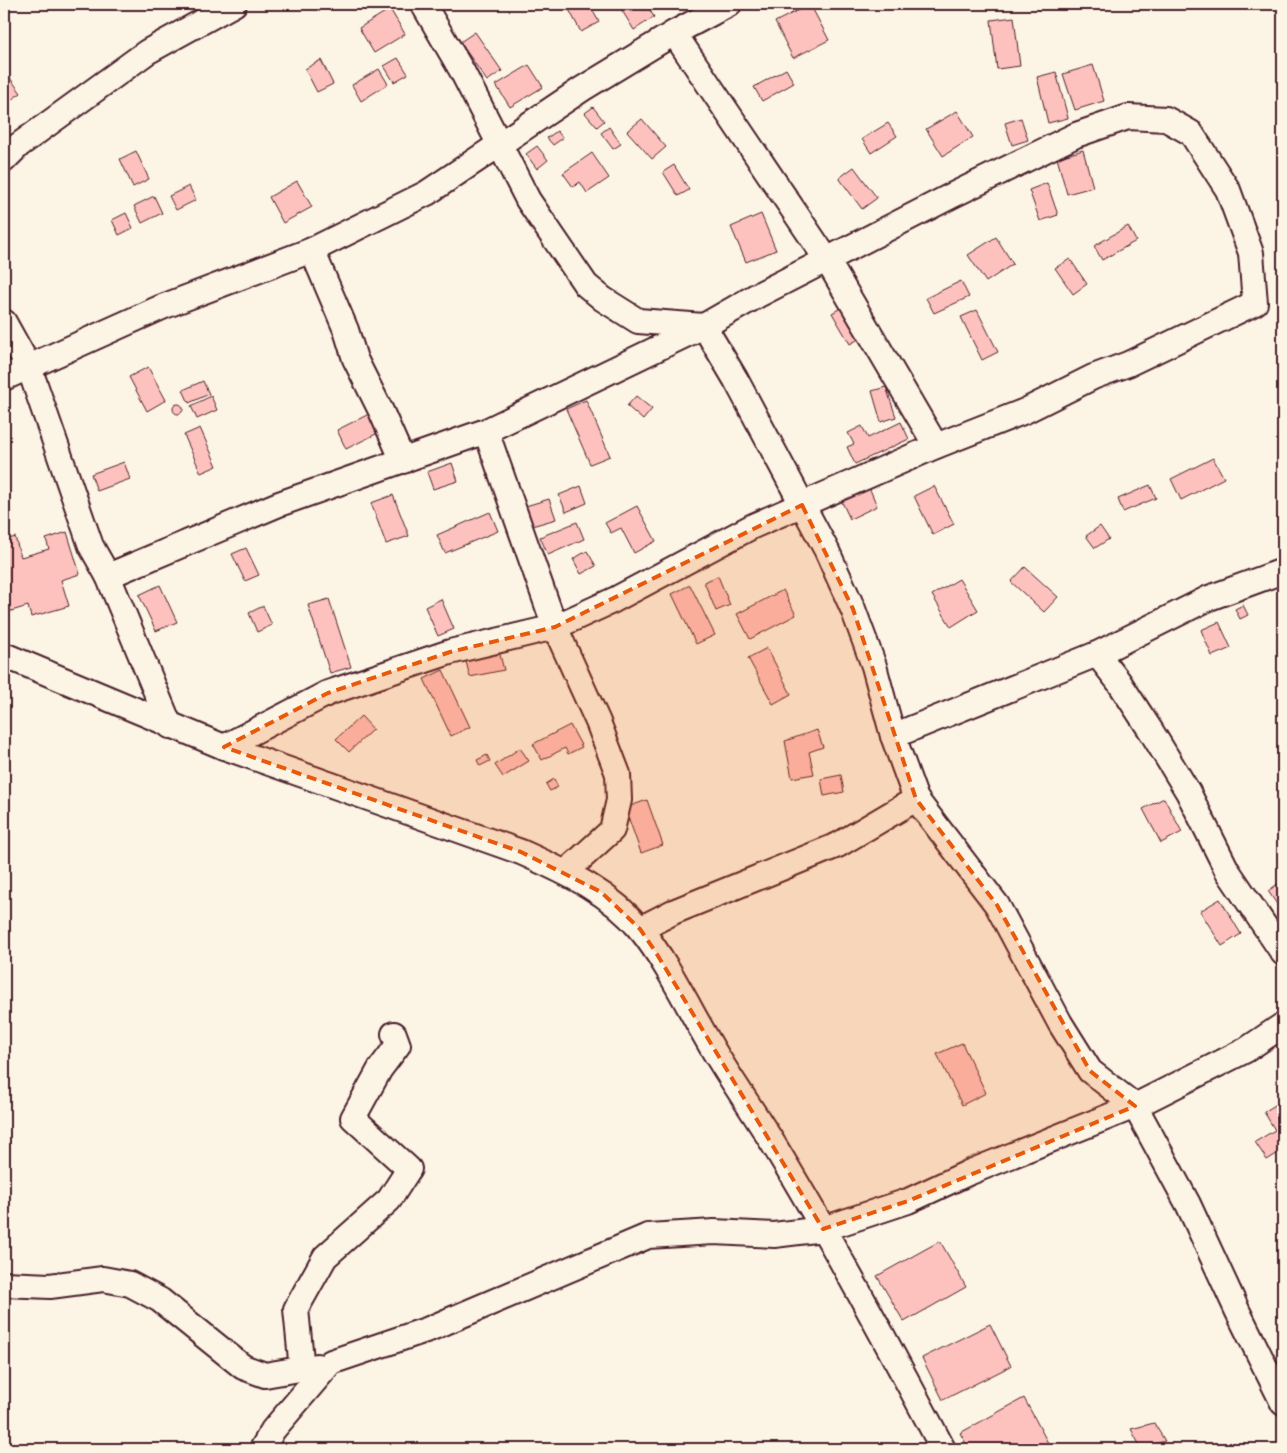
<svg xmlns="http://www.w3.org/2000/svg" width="1287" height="1453" font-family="Kalam,sans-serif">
<rect width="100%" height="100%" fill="#fcf5e5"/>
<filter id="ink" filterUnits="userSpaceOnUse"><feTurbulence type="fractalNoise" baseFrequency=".02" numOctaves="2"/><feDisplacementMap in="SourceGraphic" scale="10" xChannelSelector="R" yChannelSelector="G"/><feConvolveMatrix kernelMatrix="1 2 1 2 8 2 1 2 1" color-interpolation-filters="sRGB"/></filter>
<g filter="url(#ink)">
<g fill="#fec2be" stroke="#4a1f2b">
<polygon points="566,4 589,4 599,22 581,32"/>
<polygon points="618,4 641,4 644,10 648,7 654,17 634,30"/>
<polygon points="810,4 829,40 793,58 775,22"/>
<polygon points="390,9 405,34 374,53 359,28"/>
<polygon points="1014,17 1020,66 997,69 991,20"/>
<polygon points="475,32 502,71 487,81 460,42"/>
<polygon points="398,58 408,74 394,82 384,66"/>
<polygon points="321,60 333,84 317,92 305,69"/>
<polygon points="529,65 543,87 510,107 496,85"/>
<polygon points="1093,65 1104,101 1075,110 1063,74"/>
<polygon points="379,69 388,84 361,101 352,85"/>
<polygon points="786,69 794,83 762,101 754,87"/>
<polygon points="4,70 21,93 4,105"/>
<polygon points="1056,72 1068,118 1048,123 1037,77"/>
<polygon points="593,107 604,121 597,127 585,113"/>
<polygon points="957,111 973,137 943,156 926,129"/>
<polygon points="1021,118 1028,140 1012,145 1005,123"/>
<polygon points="642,119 666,147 652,159 627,131"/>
<polygon points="888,123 897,136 871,153 862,139"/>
<polygon points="609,127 621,144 613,149 601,133"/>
<polygon points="557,131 563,138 553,145 547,138"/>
<polygon points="537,146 548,160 537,169 526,154"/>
<polygon points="1083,150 1093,187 1067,194 1057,158"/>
<polygon points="136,151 149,179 133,187 120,159"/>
<polygon points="592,153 609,178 587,193 580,182 573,187 563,173"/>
<polygon points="674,165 689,190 678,196 663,172"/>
<polygon points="854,167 877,198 862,209 839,178"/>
<polygon points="297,181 312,207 283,223 269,197"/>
<polygon points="1047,183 1058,215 1040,221 1029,190"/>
<polygon points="189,186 196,200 176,210 169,196"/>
<polygon points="154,196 162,213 142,223 134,206"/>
<polygon points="126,213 133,228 119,235 112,220"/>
<polygon points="761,214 776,250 746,262 731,227"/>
<polygon points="1128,226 1136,241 1102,260 1094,246"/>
<polygon points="996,237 1013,264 986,282 968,255"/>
<polygon points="1070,259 1087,284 1073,294 1055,268"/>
<polygon points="961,281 969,297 934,313 926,298"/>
<polygon points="846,305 864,336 850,344 832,313"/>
<polygon points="977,310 998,352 982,360 961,317"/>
<polygon points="148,367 166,400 147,411 129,377"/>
<polygon points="203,381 209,394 189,403 183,390"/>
<polygon points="886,387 896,417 881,422 872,391"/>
<polygon points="211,396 217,410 197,419 191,406"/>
<polygon points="636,396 652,409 643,420 627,406"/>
<polygon points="586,400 610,456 590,464 566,409"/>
<circle cx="178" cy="409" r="5"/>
<polygon points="369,414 378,433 346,449 337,430"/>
<polygon points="901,422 909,439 855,464 847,447 854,444 848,433 862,426 868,438"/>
<polygon points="200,428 217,466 201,473 184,435"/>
<polygon points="1213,458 1224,478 1181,500 1171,479"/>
<polygon points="124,462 130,479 97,491 91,474"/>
<polygon points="452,463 458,481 433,489 427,472"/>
<polygon points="1150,485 1156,498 1123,512 1118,499"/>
<polygon points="581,486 587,503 566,512 559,495"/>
<polygon points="934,486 954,524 933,535 914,496"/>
<polygon points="869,487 877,506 850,519 841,500"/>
<polygon points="393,495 409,536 386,544 371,503"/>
<polygon points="549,499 556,519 525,528 519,508"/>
<polygon points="637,506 656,541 634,553 621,528 611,533 605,523"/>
<polygon points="490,512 498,531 445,553 437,535"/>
<polygon points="577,522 584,539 548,555 540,537"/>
<polygon points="1100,526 1109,539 1095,548 1086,536"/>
<polygon points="67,532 80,574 61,580 69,606 31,617 28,606 8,612 4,598 4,541 15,537 21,557 49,549 46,539"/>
<polygon points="246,548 259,575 245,581 232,554"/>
<polygon points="587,551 596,566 581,574 573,559"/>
<polygon points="1025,567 1058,597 1044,612 1011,582"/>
<polygon points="718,576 730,605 716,611 704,582"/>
<polygon points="959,579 978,610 951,627 932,595"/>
<polygon points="160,585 177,622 156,631 139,595"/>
<polygon points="690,585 715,635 696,644 672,594"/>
<polygon points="783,590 796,615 750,639 737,614"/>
<polygon points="329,599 351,667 330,673 308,605"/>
<polygon points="441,599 454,629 438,636 425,607"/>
<polygon points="1243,605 1248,615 1240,619 1235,609"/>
<polygon points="263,606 272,625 257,632 249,613"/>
<polygon points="1219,622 1231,648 1212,656 1201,630"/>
<polygon points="767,648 791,694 773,704 748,658"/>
<polygon points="499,651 504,670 470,677 465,658"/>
<polygon points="443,670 470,727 451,736 424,679"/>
<polygon points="361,716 373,729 349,752 336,739"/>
<polygon points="570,725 582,747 568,754 565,748 542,760 533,744"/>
<polygon points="817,730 823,747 809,752 814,774 792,778 785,741"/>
<polygon points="520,748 529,761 503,777 495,765"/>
<polygon points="487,755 490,761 480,766 477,760"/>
<polygon points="841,775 844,792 824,796 821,779"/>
<polygon points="554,779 558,787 550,791 546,784"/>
<polygon points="1164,798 1182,832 1161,843 1143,809"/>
<polygon points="647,800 663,845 641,853 625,808"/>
<polygon points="1283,880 1283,913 1268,891"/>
<polygon points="1220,899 1241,934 1222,946 1200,911"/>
<polygon points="962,1043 986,1093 962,1105 937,1054"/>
<polygon points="1283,1100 1283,1150 1267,1160 1255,1142 1275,1130 1264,1112"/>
<polygon points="940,1241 966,1287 904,1322 877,1276"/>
<polygon points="990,1324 1011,1366 943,1400 922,1358"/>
<polygon points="1024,1398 1048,1443 1036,1449 969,1449 960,1433"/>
<polygon points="1154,1423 1165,1441 1141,1448 1131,1429"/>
</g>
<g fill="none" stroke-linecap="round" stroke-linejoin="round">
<defs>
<g id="minor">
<polyline points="423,4 462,71 528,200 586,285 603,299 638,321 704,326 736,380 827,551 853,609 874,666 893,736 916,799 997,905 1060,1023 1090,1071 1135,1106 1188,1204 1238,1312 1283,1403"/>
<polyline points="674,33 827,260 936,446"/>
<polyline points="4,160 19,145 147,52 234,4"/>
<polyline points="312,250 346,330 355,359 381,411 403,461"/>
<polyline points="4,322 29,367 91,546 108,576 170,726"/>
<polyline points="4,378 162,307 312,250 427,193 582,89 674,33 729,4"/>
<polyline points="486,431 555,627 598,722 618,774 619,800 612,830 566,872"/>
<polyline points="108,576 279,504 486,431 704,326 758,295 951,196 1076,135 1128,117 1166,119 1191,133 1228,190 1251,253 1255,303 1128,364 1093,377 1025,411 936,446 753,526 614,600 555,627 450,652 328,693 224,747"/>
<polyline points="1097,654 1119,682 1151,731 1188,792 1227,870 1283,953"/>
<path d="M4,655L224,747L521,852C565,872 609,891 641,930C669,965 693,1017 717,1056C737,1089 760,1121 780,1155C838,1251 891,1350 943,1449"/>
<polyline points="893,736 1097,654 1209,598 1283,571"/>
<polyline points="640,929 673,912 838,845 916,799"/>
<polyline points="4,1284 50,1286 103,1279 130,1284 160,1300 243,1367 265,1375 317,1366"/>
<polyline points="302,1370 296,1309 325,1257 389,1200 409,1169 353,1118 380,1069 398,1045 394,1034"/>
<polyline points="262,1449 273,1430 331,1362 429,1329 648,1236 714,1232 774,1235 823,1229 908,1201 968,1173 1135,1106 1246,1050 1283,1025"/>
</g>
</defs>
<use href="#minor" stroke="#4a1f2b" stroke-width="28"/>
<use href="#minor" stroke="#fcf5e5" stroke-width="24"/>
</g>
</g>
<path fill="#e8590c" fill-opacity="0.2" stroke="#e8590c" stroke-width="4" stroke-dasharray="10 6" stroke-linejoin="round" d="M802,505L853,609L916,799L997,905L1090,1071L1135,1106L908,1201L823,1229L655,951L640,929L601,892L521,852L224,747L328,693L450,652L555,627Z"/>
<rect width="1287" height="1453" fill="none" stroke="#fcf5e5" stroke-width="20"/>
<rect x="10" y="10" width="1267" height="1433" fill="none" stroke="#4a1f2b" stroke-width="2" filter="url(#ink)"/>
</svg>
